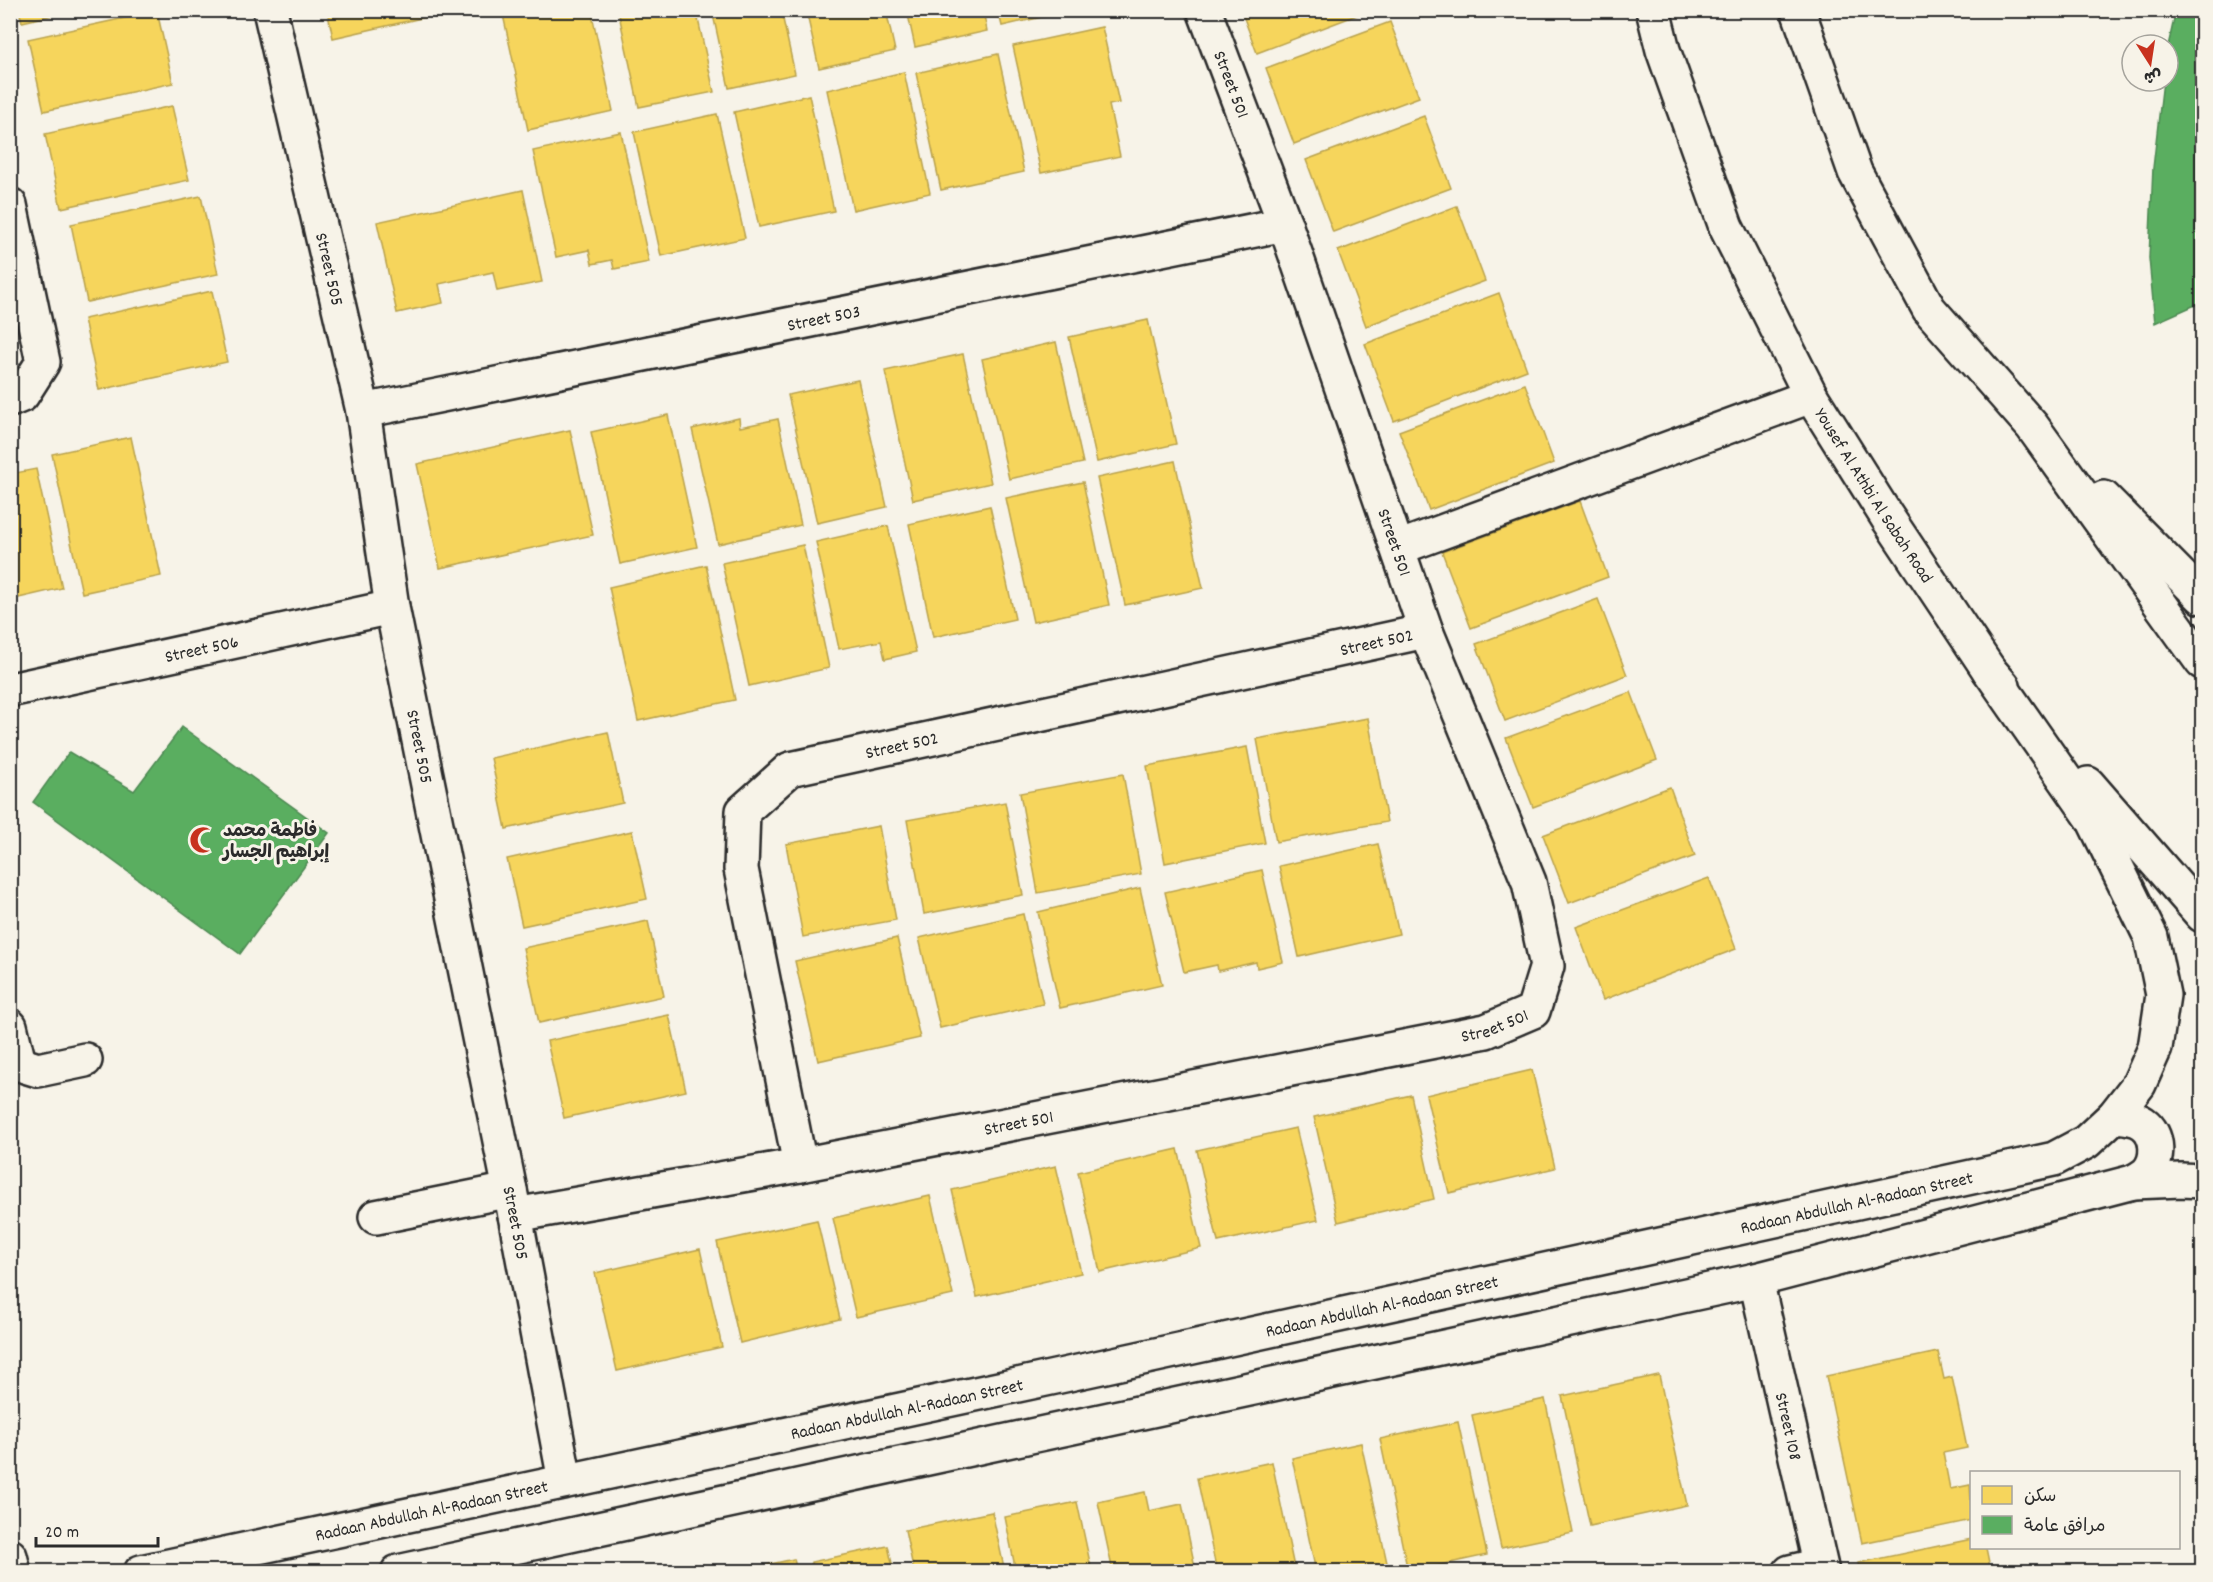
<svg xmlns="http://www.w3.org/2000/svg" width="2213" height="1582" font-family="Dekko,'Playpen Sans Arabic',sans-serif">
<rect width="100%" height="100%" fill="#f7f3e8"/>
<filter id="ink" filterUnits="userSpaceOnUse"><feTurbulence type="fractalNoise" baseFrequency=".0167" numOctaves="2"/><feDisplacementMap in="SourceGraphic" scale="12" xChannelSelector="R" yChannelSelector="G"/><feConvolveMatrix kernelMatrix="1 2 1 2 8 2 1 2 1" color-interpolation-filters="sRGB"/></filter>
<g filter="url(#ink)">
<g fill="#f6d55c" stroke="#b9a24d" stroke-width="1.5">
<polygon points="19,10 75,10 22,22"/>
<polygon points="327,10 457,10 333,38"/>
<polygon points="502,10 591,10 613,111 528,130"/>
<polygon points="618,10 696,10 714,92 639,107"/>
<polygon points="712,10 781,10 795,74 729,88"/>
<polygon points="806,10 886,10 895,51 819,68"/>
<polygon points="907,10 983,10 987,31 915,47"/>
<polygon points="998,10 1073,10 1002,26"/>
<polygon points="1241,10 1370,10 1257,53"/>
<polygon points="157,11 173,83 44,111 28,39"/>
<polygon points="1390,22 1419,97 1294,144 1266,68"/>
<polygon points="1102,27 1119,103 1109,105 1120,156 1041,173 1013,46"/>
<polygon points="998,54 1024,172 941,190 916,73"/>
<polygon points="904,72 930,193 853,210 827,90"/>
<polygon points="809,95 834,211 759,227 734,112"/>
<polygon points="172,106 189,180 61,208 45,134"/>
<polygon points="717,114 745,238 661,256 634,132"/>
<polygon points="1424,116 1451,188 1333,232 1306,160"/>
<polygon points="621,132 649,262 614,269 612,260 592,264 589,250 556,257 533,151"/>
<polygon points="523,190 542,282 497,291 493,272 439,284 443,303 397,313 377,222"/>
<polygon points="201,196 218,274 87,302 71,224"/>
<polygon points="1457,206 1485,281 1366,326 1338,251"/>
<polygon points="212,291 227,362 99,390 84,319"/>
<polygon points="1499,293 1527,370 1394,421 1365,344"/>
<polygon points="1148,320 1176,444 1097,462 1069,337"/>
<polygon points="1056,342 1083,463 1009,479 982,359"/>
<polygon points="963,354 991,483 913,500 885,371"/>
<polygon points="858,380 887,507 817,523 788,395"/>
<polygon points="1525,384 1554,463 1429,510 1399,431"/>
<polygon points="668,415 697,547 620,564 591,432"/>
<polygon points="739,418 740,427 778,419 801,525 718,544 692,429"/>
<polygon points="570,430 593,535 440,568 417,464"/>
<polygon points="131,437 161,576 82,593 52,454"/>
<polygon points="1175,461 1203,588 1125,605 1097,478"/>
<polygon points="36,469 62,588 10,600 10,474"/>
<polygon points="1083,482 1109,605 1033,622 1006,498"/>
<polygon points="1580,501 1608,577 1471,628 1442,552"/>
<polygon points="990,506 1015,619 933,637 909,524"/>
<polygon points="888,526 916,652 885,659 881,641 839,649 816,542"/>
<polygon points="803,545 829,668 749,686 722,563"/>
<polygon points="706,565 735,700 638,721 609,587"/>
<polygon points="1598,599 1627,675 1505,721 1476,644"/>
<polygon points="1631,692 1657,760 1533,807 1506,738"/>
<polygon points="1368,718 1387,822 1276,842 1257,739"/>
<polygon points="608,732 623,803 506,829 491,758"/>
<polygon points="1247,747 1265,843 1165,863 1147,766"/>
<polygon points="1123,774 1141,874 1038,893 1020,793"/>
<polygon points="1670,787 1695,856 1569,903 1543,835"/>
<polygon points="1005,802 1023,895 924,914 907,820"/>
<polygon points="879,826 896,920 803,937 786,844"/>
<polygon points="632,831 647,899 522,926 507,859"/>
<polygon points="1378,844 1399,934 1299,957 1279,866"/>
<polygon points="1262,870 1283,962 1257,968 1256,962 1218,971 1217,965 1184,972 1165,892"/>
<polygon points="1709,878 1736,949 1603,1000 1576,927"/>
<polygon points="1140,888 1162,985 1060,1008 1038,912"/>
<polygon points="1023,914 1043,1004 940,1028 919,938"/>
<polygon points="648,921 664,996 539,1023 523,948"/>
<polygon points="897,938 920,1038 818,1061 795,961"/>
<polygon points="669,1015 686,1091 564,1118 547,1041"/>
<polygon points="1532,1070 1555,1168 1449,1193 1426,1095"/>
<polygon points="1411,1095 1434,1199 1338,1222 1314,1117"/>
<polygon points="1296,1128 1318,1220 1218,1242 1197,1150"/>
<polygon points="1178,1149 1201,1248 1100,1272 1078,1172"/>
<polygon points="1056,1166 1081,1273 977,1297 952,1190"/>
<polygon points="930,1196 953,1295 856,1317 833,1218"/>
<polygon points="817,1220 840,1319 740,1343 717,1242"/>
<polygon points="700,1249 722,1347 617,1371 595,1273"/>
<polygon points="1938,1352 1944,1379 1952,1377 1967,1448 1943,1453 1950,1489 1970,1485 1972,1520 1862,1543 1826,1376"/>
<polygon points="1659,1375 1687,1505 1590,1526 1562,1396"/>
<polygon points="1545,1399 1573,1533 1501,1548 1472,1415"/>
<polygon points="1458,1422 1487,1555 1408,1572 1380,1439"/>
<polygon points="1361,1443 1389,1572 1316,1572 1292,1458"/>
<polygon points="1272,1462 1295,1572 1217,1572 1197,1478"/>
<polygon points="1145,1492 1149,1511 1182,1504 1196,1572 1113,1572 1098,1502"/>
<polygon points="1077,1502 1092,1572 1016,1572 1005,1517"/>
<polygon points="992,1512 1005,1572 914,1572 905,1530"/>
<polygon points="1972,1539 1972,1548 1986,1548 1991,1572 1860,1572 1858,1563"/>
<polygon points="888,1546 894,1572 813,1572 811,1562"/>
<polygon points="794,1559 797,1572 734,1572"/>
</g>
<g fill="#5aae61" stroke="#4c8751" stroke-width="1.5">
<polygon points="2176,10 2202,10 2202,302 2155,323 2149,258 2153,168 2163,81 2168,81 2168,46"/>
<polygon points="182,727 329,833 240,954 33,802 69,752 134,791"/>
</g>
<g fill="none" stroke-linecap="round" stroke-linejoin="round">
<defs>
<g id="minor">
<path id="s1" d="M270,10L363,411L392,607L515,1215L565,1481"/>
<path id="s2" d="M1653,10L1663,50L1726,227L1811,396L1887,517L1989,670L2003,686"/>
<polyline points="1798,10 1855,172 1929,309 2032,426 2202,662"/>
<polyline points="10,205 43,362 22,395 10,400"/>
<path id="s3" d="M363,411L1285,224"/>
<polyline points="2104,498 2202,597"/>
<polyline points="1398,548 1811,396"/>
<path id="s4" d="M10,690L392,607"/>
<polyline points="2088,784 2202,915"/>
<polyline points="10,1026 18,1059 25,1066 38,1070 85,1060"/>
<path d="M2114,1116C2124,1117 2134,1117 2143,1123C2159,1134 2160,1161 2146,1174C2142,1177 2137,1180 2133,1182"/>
<path id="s5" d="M800,1165L741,869L743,811L790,769L1426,631"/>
<path id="s6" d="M515,1215L800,1165L1486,1031L1533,1011L1547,966L1529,882L1426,631L1285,224L1204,10"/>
<polyline points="376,1217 510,1190"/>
<path id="s7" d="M1756,1280L1822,1572"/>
<polyline points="10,1556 14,1572"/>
<path id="s8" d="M141,1572L1055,1377L2054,1159L2086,1142L2114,1116L2139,1084L2155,1048L2163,995L2151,937L2093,819L1989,670"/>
<polyline points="398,1572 1756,1280 2133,1182 2181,1180 2202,1181"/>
<polyline points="1790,1572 1820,1565"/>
</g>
</defs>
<use href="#minor" stroke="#2b2b2b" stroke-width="38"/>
<use href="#minor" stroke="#f7f3e8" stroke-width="33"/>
</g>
</g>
<defs>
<symbol id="mosque-bare" viewBox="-9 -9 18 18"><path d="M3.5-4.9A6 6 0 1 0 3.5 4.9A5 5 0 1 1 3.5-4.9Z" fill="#c8321e" stroke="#f7f3e8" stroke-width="2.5" paint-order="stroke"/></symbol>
</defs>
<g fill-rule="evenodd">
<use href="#mosque-bare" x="184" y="821" width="38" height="38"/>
</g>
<g text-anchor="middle" stroke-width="6" stroke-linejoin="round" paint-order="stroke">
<g font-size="18" fill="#2b2b2b" stroke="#f7f3e8">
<text transform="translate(1232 84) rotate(69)" y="6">Street 501</text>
<text dy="6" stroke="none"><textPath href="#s1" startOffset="266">Street 505</textPath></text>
<text dy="6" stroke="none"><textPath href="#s3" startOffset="470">Street 503</textPath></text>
<text dy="6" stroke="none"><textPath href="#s2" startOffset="536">Yousef Al Athbi Al Sabah Road</textPath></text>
<text transform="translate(1395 542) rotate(71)" y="6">Street 501</text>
<text dy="6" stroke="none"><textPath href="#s5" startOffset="1023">Street 502</textPath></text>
<text dy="6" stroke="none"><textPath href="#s4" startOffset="196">Street 506</textPath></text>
<text dy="6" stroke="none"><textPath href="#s1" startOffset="752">Street 505</textPath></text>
<text dy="6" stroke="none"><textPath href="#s5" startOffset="537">Street 502</textPath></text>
<text dy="6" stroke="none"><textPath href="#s6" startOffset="998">Street 501</textPath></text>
<text dy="6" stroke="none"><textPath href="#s6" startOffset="512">Street 501</textPath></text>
<text dy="6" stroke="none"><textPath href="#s8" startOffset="1755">Radaan Abdullah Al-Radaan Street</textPath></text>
<text dy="6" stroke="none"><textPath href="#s1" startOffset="1238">Street 505</textPath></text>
<text dy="6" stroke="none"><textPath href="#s8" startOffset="1269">Radaan Abdullah Al-Radaan Street</textPath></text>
<text dy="6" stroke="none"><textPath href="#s8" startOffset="783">Radaan Abdullah Al-Radaan Street</textPath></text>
<text dy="6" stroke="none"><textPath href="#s7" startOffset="150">Street 108</textPath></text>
<text dy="6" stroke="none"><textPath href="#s8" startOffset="297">Radaan Abdullah Al-Radaan Street</textPath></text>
</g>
<g font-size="18" font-weight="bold" fill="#2b2b2b" stroke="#f7f3e8" text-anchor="start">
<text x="223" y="836">فاطمة محمد<tspan x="223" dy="21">إبراهيم الجسار</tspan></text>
</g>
</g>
<rect width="2213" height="1582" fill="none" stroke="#f7f3e8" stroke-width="36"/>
<rect x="18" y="18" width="2177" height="1546" fill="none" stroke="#2b2b2b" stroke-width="2" filter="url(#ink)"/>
<rect x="1970" y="1471" width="210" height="78" fill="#f7f3e8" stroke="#a5a39c" stroke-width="1.5"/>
<rect x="1982" y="1486" width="30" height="18" fill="#f6d55c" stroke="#a5a39c" stroke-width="1.5"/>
<text x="2024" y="1501" font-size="18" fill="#2b2b2b">سكن</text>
<rect x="1982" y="1516" width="30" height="18" fill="#5aae61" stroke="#a5a39c" stroke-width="1.5"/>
<text x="2024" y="1531" font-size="18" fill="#2b2b2b">مرافق عامة</text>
<g transform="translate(2150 63) rotate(168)"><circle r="28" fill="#f7f3e8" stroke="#a5a39c" stroke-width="1.5"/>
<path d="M0-4.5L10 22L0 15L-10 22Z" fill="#c8321e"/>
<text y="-9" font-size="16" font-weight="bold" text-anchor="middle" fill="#2b2b2b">ش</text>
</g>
<path d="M36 1537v9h122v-9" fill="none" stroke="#2b2b2b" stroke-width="3"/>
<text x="45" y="1537" font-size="18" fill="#2b2b2b" stroke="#f7f3e8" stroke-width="4.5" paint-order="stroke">20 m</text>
</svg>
